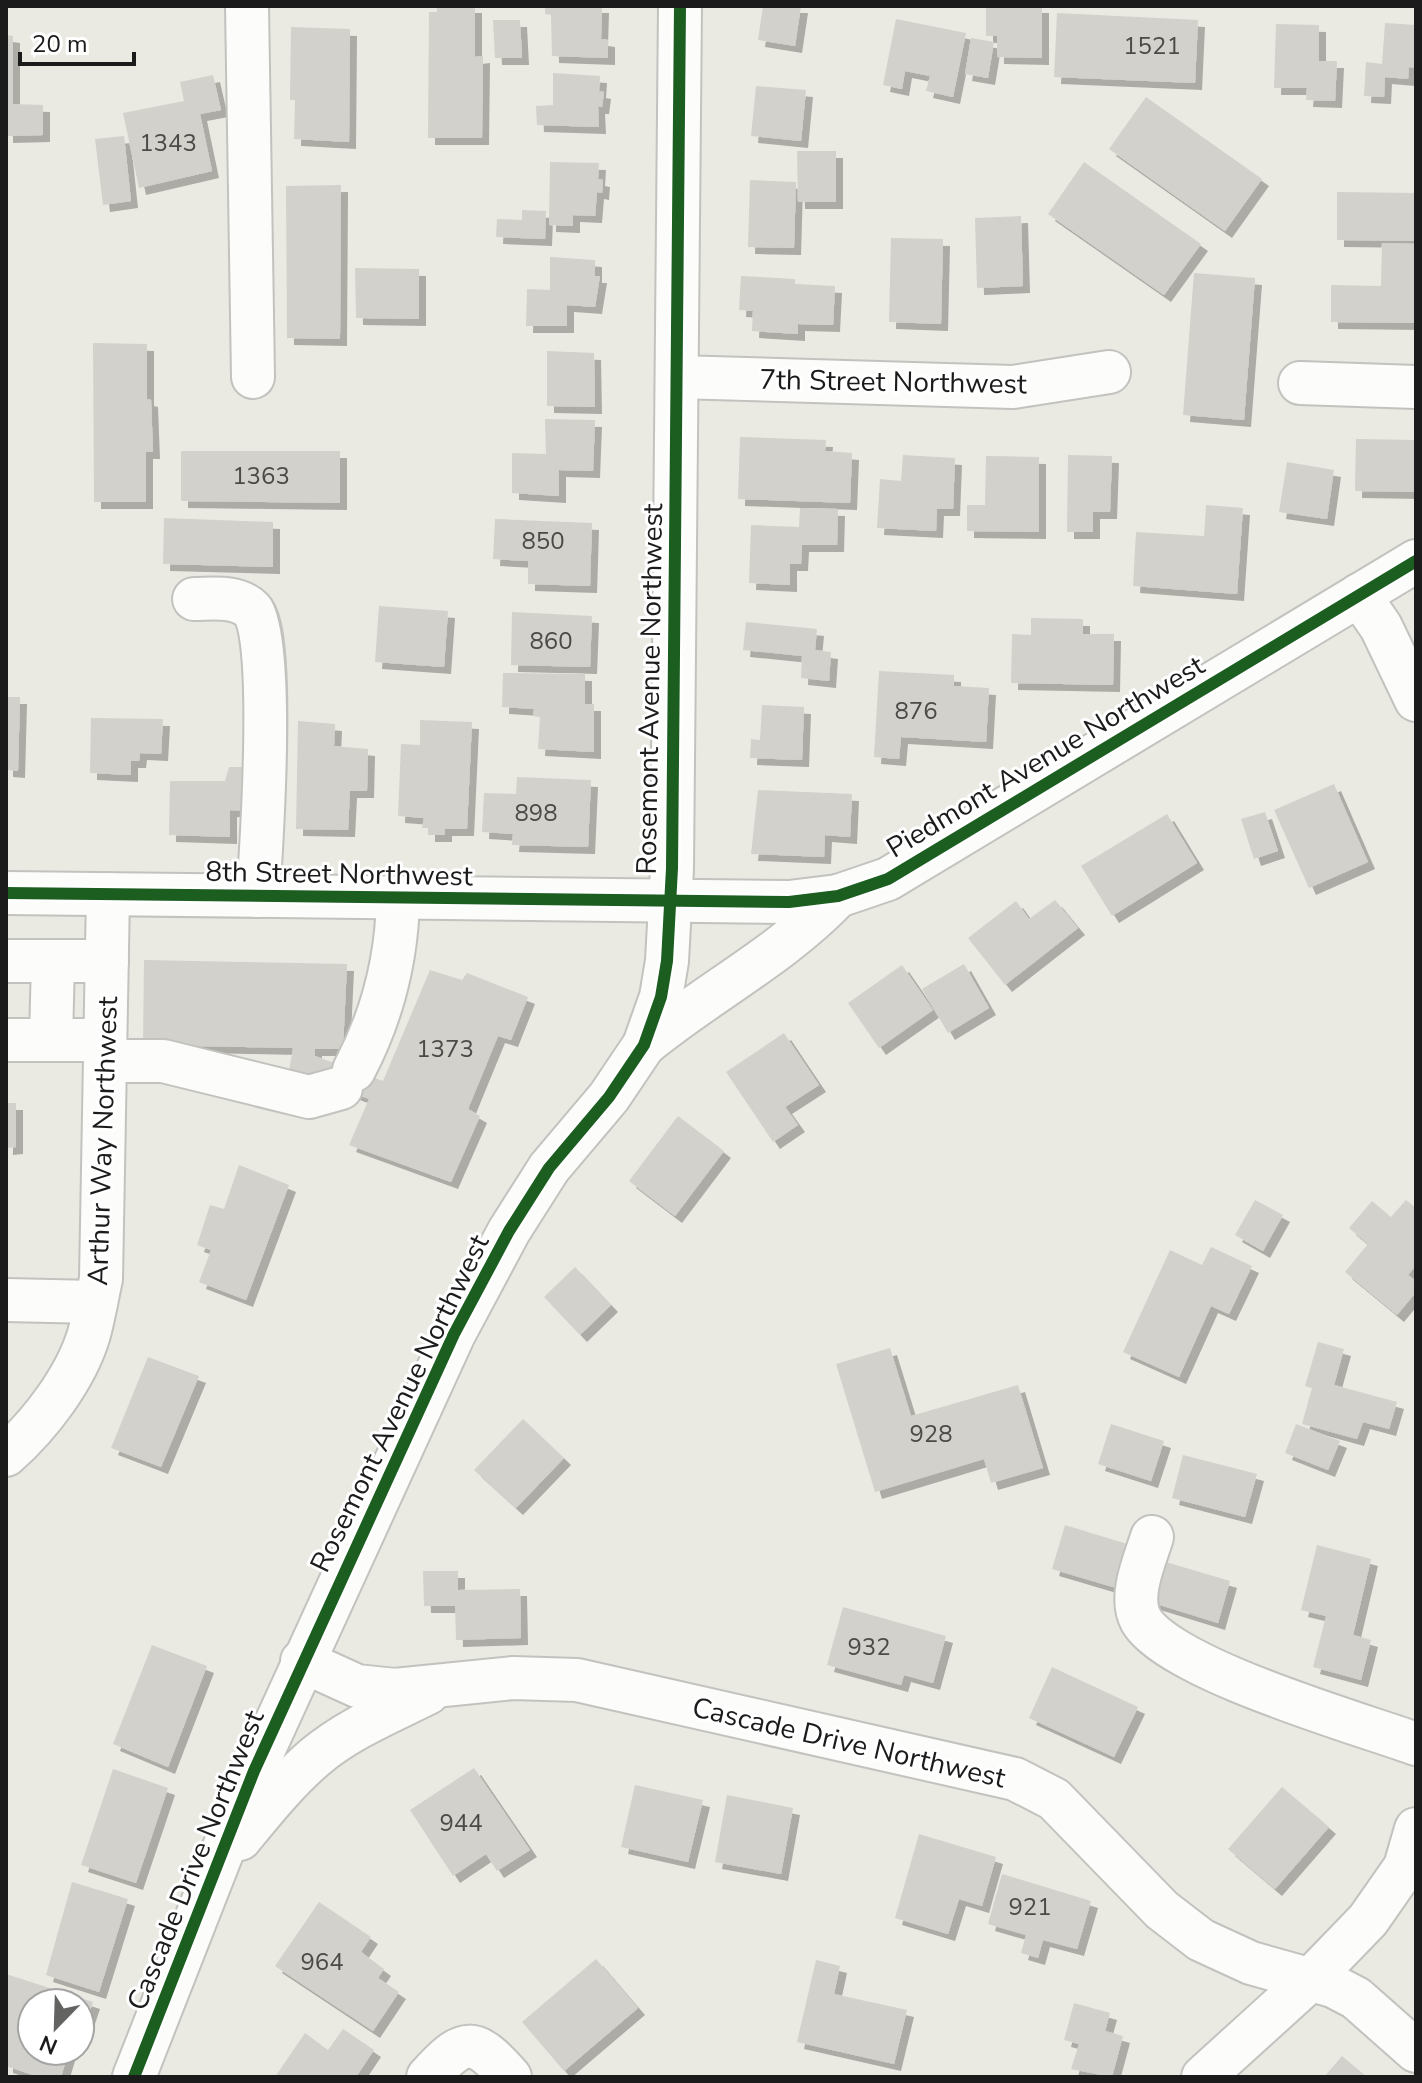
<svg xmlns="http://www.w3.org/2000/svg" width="1422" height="2083" font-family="'Nunito Sans',sans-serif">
<defs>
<filter id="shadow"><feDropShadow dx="7" dy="7" stdDeviation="0" flood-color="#0004"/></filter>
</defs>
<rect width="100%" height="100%" fill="#eae9e2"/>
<g fill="#d2d1cb" filter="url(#shadow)">
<polygon points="437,6 475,6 475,57 483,56 482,138 428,138 429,12 437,12"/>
<polygon points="545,6 602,6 601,39 608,40 608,58 552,56 551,15 545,14"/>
<polygon points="763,6 801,6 795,46 758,40"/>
<polygon points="986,6 1042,6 1042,58 997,57 997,36 986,36"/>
<polygon points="1057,13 1198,20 1195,83 1054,77"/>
<polygon points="896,19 966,33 953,97 926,91 930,76 905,71 902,89 883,85"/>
<polygon points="493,20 520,20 522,58 495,58"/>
<polygon points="1385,23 1416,25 1416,68 1409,67 1408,79 1385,77 1384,97 1364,96 1366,62 1382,64"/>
<polygon points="1276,24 1319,25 1319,61 1337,61 1335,101 1306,100 1307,88 1274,88"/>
<polygon points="291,27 350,29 349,142 294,139 295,100 290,100"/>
<polygon points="6,35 13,36 13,104 43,105 43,135 6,136"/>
<polygon points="971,38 994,42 988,78 965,74"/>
<polygon points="553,73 600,76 599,91 604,92 602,107 598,107 599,127 537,125 536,106 553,105"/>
<polygon points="213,75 221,110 200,114 212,171 139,188 123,113 184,101 180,82"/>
<polygon points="756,86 806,90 801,141 751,136"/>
<polygon points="1146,97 1262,179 1225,231 1109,149"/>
<polygon points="124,136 131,201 103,205 95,139"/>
<polygon points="797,151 836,151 836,202 798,202"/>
<polygon points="550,162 599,163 598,179 603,180 602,193 597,192 595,216 573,215 573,226 549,225"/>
<polygon points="1084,162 1201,244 1164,295 1048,214"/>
<polygon points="750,180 796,182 794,248 748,247"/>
<polygon points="341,185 340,339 287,338 286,186"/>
<polygon points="1337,192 1416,193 1416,241 1337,240"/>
<polygon points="522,210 546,211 545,239 496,237 497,219 522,220"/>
<polygon points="1021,216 1023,286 977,288 975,218"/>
<polygon points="891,238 943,239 941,324 889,322"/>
<polygon points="1382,243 1416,244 1415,323 1331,322 1331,285 1381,286"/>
<polygon points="550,257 595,260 595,276 600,276 595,307 567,305 567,326 526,326 527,289 550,290"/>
<polygon points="355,268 419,269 419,319 356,318"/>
<polygon points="1194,273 1255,278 1244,420 1183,415"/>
<polygon points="741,276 795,279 795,284 835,286 833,325 798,324 798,334 752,331 753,311 739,310"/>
<polygon points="93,343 147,344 147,399 151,400 153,452 146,452 146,502 94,502"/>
<polygon points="547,351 594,353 595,407 547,406"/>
<polygon points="545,419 595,420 593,471 559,470 559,496 512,493 512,453 546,454"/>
<polygon points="740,437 826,440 825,451 852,453 850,503 738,499"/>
<polygon points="1356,439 1416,440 1416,492 1355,491"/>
<polygon points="181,451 340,451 340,503 181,501"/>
<polygon points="903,455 955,458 953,509 937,509 936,531 877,528 880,479 901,481"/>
<polygon points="1068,455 1112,456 1110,512 1093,512 1093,532 1067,532"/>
<polygon points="986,456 1039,457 1039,532 967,531 967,505 985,505"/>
<polygon points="1287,462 1334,470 1327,519 1279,512"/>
<polygon points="1206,505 1243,508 1237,594 1133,586 1136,532 1204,536"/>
<polygon points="800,508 838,509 837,545 802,545 801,564 790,564 790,585 749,583 751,525 799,527"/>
<polygon points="164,518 273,522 273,567 163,564"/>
<polygon points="495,519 592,523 590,586 528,584 528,561 493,559"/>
<polygon points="379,606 448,611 444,667 375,662"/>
<polygon points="512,612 592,616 590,667 511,665"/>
<polygon points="1031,618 1083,619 1083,634 1114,634 1113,685 1011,683 1012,634 1031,635"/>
<polygon points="746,622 817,629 815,650 831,652 829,681 801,678 802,656 743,650"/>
<polygon points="879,671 954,675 954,686 989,688 986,742 901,737 899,759 874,757"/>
<polygon points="503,673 585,674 585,704 594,704 594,752 538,749 540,717 533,716 534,709 502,707"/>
<polygon points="6,697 20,697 18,771 6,770"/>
<polygon points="762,705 804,707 802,760 750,758 751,739 760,740"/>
<polygon points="91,718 163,719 161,754 140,753 139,761 131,761 131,775 90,773"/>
<polygon points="420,720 472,722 467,829 445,829 445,835 428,835 428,828 422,828 424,818 398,816 401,744 420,745"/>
<polygon points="298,721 335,724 334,746 368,749 367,791 350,791 348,830 296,829"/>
<polygon points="229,767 250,767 250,811 230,810 230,837 169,835 170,781 225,781"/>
<polygon points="517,777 591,780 588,847 512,845 513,834 482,832 484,793 516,794"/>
<polygon points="1334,784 1368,862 1309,888 1274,810"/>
<polygon points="758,790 852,794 850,837 825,835 824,857 751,854"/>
<polygon points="1265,812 1278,851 1254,859 1241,819"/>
<polygon points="1167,814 1197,863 1112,916 1081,866"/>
<polygon points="1055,900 1078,928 1005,985 968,938 1016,901 1029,919"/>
<polygon points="144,960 347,964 343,1049 315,1049 315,1056 383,1081 430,970 462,980 467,973 528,997 511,1040 498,1036 468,1109 480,1116 451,1182 349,1145 369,1099 312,1078 288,1077 293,1048 143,1045"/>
<polygon points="964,964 989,1008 948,1033 922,989"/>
<polygon points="902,965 933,1010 879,1048 848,1003"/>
<polygon points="784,1033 819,1085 785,1107 798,1125 773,1142 726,1072"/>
<polygon points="6,1103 16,1103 16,1147 6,1148"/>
<polygon points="678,1116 724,1151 675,1216 629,1181"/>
<polygon points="239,1165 289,1185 246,1300 199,1282 211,1250 197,1245 210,1205 224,1209"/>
<polygon points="1255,1200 1283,1215 1263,1251 1235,1235"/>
<polygon points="1406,1200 1416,1208 1416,1265 1408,1275 1416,1281 1416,1292 1397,1315 1345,1272 1368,1244 1349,1228 1372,1201 1391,1217"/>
<polygon points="1211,1247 1252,1266 1229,1314 1211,1306 1179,1377 1123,1352 1170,1250 1202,1265"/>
<polygon points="575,1267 611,1305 580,1335 544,1297"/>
<polygon points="1318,1342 1344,1349 1334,1385 1397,1402 1389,1429 1363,1422 1357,1439 1302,1424 1312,1388 1305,1386"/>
<polygon points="890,1348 911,1416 1018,1385 1043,1468 991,1483 984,1459 875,1492 836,1364"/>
<polygon points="148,1357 199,1376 161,1467 111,1448"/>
<polygon points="523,1419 564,1458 516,1508 474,1470"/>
<polygon points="1111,1424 1164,1441 1151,1481 1098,1464"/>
<polygon points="1296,1424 1340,1441 1328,1470 1285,1453"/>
<polygon points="1183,1455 1257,1474 1245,1517 1172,1498"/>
<polygon points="1065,1525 1137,1547 1123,1590 1052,1569"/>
<polygon points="1317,1545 1371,1559 1353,1635 1371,1640 1361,1680 1313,1667 1326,1616 1301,1610"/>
<polygon points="1159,1560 1230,1581 1218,1623 1147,1601"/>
<polygon points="423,1571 458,1571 458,1590 520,1589 521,1638 456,1640 455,1606 424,1606"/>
<polygon points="843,1607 946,1636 933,1683 904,1675 901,1685 827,1665"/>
<polygon points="152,1645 207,1666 168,1767 113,1744"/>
<polygon points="1052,1667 1138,1707 1114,1757 1029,1718"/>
<polygon points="474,1768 530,1850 497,1871 486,1854 453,1876 410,1810"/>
<polygon points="113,1769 168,1788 136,1883 81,1865"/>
<polygon points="635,1785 703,1800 688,1862 621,1847"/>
<polygon points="1282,1787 1329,1827 1275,1889 1228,1849"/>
<polygon points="727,1795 793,1808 781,1874 715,1862"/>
<polygon points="919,1834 996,1857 982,1906 959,1899 948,1934 895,1918"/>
<polygon points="1002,1874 1091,1901 1077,1949 1043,1940 1038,1958 1021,1953 1026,1935 988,1924"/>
<polygon points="72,1882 128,1899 99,1992 46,1975"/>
<polygon points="319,1902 371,1937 361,1952 384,1969 378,1978 399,1992 373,2031 275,1966"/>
<polygon points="596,1959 638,2008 564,2071 522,2022"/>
<polygon points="816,1960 840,1966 834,1994 907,2010 894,2064 797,2042"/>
<polygon points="6,1974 93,2002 81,2038 80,2003 32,2003 32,2051 69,2051 61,2077 39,2077 6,2066"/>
<polygon points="1074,2003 1110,2013 1105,2031 1123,2036 1112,2077 1071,2069 1079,2044 1064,2040"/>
<polygon points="343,2029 374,2050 356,2077 275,2077 305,2033 328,2050"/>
<polygon points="1342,2056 1367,2077 1324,2077"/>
</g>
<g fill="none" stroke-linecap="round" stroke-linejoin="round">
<defs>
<g id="minor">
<polyline points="247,6 253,377"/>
<polyline points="677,377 1013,387 1109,372"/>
<polyline points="1300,383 1416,387"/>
<polyline points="1359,595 1381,627 1416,700"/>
<path d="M194,599C213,599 237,595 252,610C276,634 261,853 258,896"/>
<polyline points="6,893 789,902 838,896 888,879 1416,561"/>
<polyline points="6,961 107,961"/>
<polyline points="6,1040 105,1040"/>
<polyline points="51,1040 53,961"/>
<path d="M644,1045C707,993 781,956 838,896"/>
<polyline points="105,1061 163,1061 309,1097 341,1088"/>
<path d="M354,1070C383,1015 397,960 398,898"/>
<polyline points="6,1300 96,1302"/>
<path d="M6,1455C40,1425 76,1378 89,1334C94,1316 97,1297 101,1279L108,894"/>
<path d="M1152,1537C1145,1560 1128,1596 1141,1620C1169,1669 1358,1723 1416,1744"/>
<polyline points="302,1661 357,1686 395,1690 513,1678 577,1680 1015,1779 1054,1799 1162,1910 1201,1940 1251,1963 1333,1986 1356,1998 1416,2051"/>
<path d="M240,1839C264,1810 287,1781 315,1757C348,1729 390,1712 428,1693"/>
<polyline points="134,2077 254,1771 454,1334 509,1231 549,1168 609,1097 644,1045 661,997 667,961 672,868 680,6"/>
<path d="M428,2077C464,2037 474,2036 510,2077"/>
<polyline points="1203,2077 1310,1980 1368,1920 1405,1867 1416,1829"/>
</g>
</defs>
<use href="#minor" stroke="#c2c2bf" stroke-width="46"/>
<use href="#minor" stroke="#fcfcfb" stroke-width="42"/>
<defs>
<g id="cycleway">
<polyline points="6,893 789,902 838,896 888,879 1416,561"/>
<polyline points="134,2077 254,1771 454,1334 509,1231 549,1168 609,1097 644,1045 661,997 667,961 672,868 680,6"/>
</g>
</defs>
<use href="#cycleway" stroke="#fff" stroke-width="17"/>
<use href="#cycleway" stroke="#1b5e20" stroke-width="12"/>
</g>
<g text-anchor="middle" stroke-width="6" stroke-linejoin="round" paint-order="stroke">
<g font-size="24" fill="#4a4a48">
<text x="1152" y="54">1521</text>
<text x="168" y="151">1343</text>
<text x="261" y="484">1363</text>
<text x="543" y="549">850</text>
<text x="551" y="649">860</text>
<text x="916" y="719">876</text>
<text x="536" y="821">898</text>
<text x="445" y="1057">1373</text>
<text x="931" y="1442">928</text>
<text x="869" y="1655">932</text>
<text x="461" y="1831">944</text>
<text x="1030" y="1915">921</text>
<text x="322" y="1970">964</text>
</g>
<g font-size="28" fill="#1b1b1b" stroke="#fff">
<text transform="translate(893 381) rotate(1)" y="10">7th Street Northwest</text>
<text transform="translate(649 689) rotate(-89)" y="10">Rosemont Avenue Northwest</text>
<text transform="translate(1045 756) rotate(-31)" y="10">Piedmont Avenue Northwest</text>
<text transform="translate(339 873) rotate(1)" y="10">8th Street Northwest</text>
<text transform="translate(102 1141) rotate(-88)" y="10">Arthur Way Northwest</text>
<text transform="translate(399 1403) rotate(-64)" y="10">Rosemont Avenue Northwest</text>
<text transform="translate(849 1742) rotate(13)" y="10">Cascade Drive Northwest</text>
<text transform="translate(195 1860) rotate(-68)" y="10">Cascade Drive Northwest</text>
</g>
</g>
<rect width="1422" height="2083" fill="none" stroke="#1b1b1b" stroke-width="16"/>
<g transform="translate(56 2027) rotate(203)"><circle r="38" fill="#ffffff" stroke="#a4a4a4" stroke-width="2"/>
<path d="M0-6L14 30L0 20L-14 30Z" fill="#636361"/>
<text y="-12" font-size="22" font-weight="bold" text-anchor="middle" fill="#1b1b1b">N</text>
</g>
<path d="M20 52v12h114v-12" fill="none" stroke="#1b1b1b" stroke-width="4"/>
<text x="32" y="52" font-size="24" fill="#1b1b1b" stroke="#ffffff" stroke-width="6" paint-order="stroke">20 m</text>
</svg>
